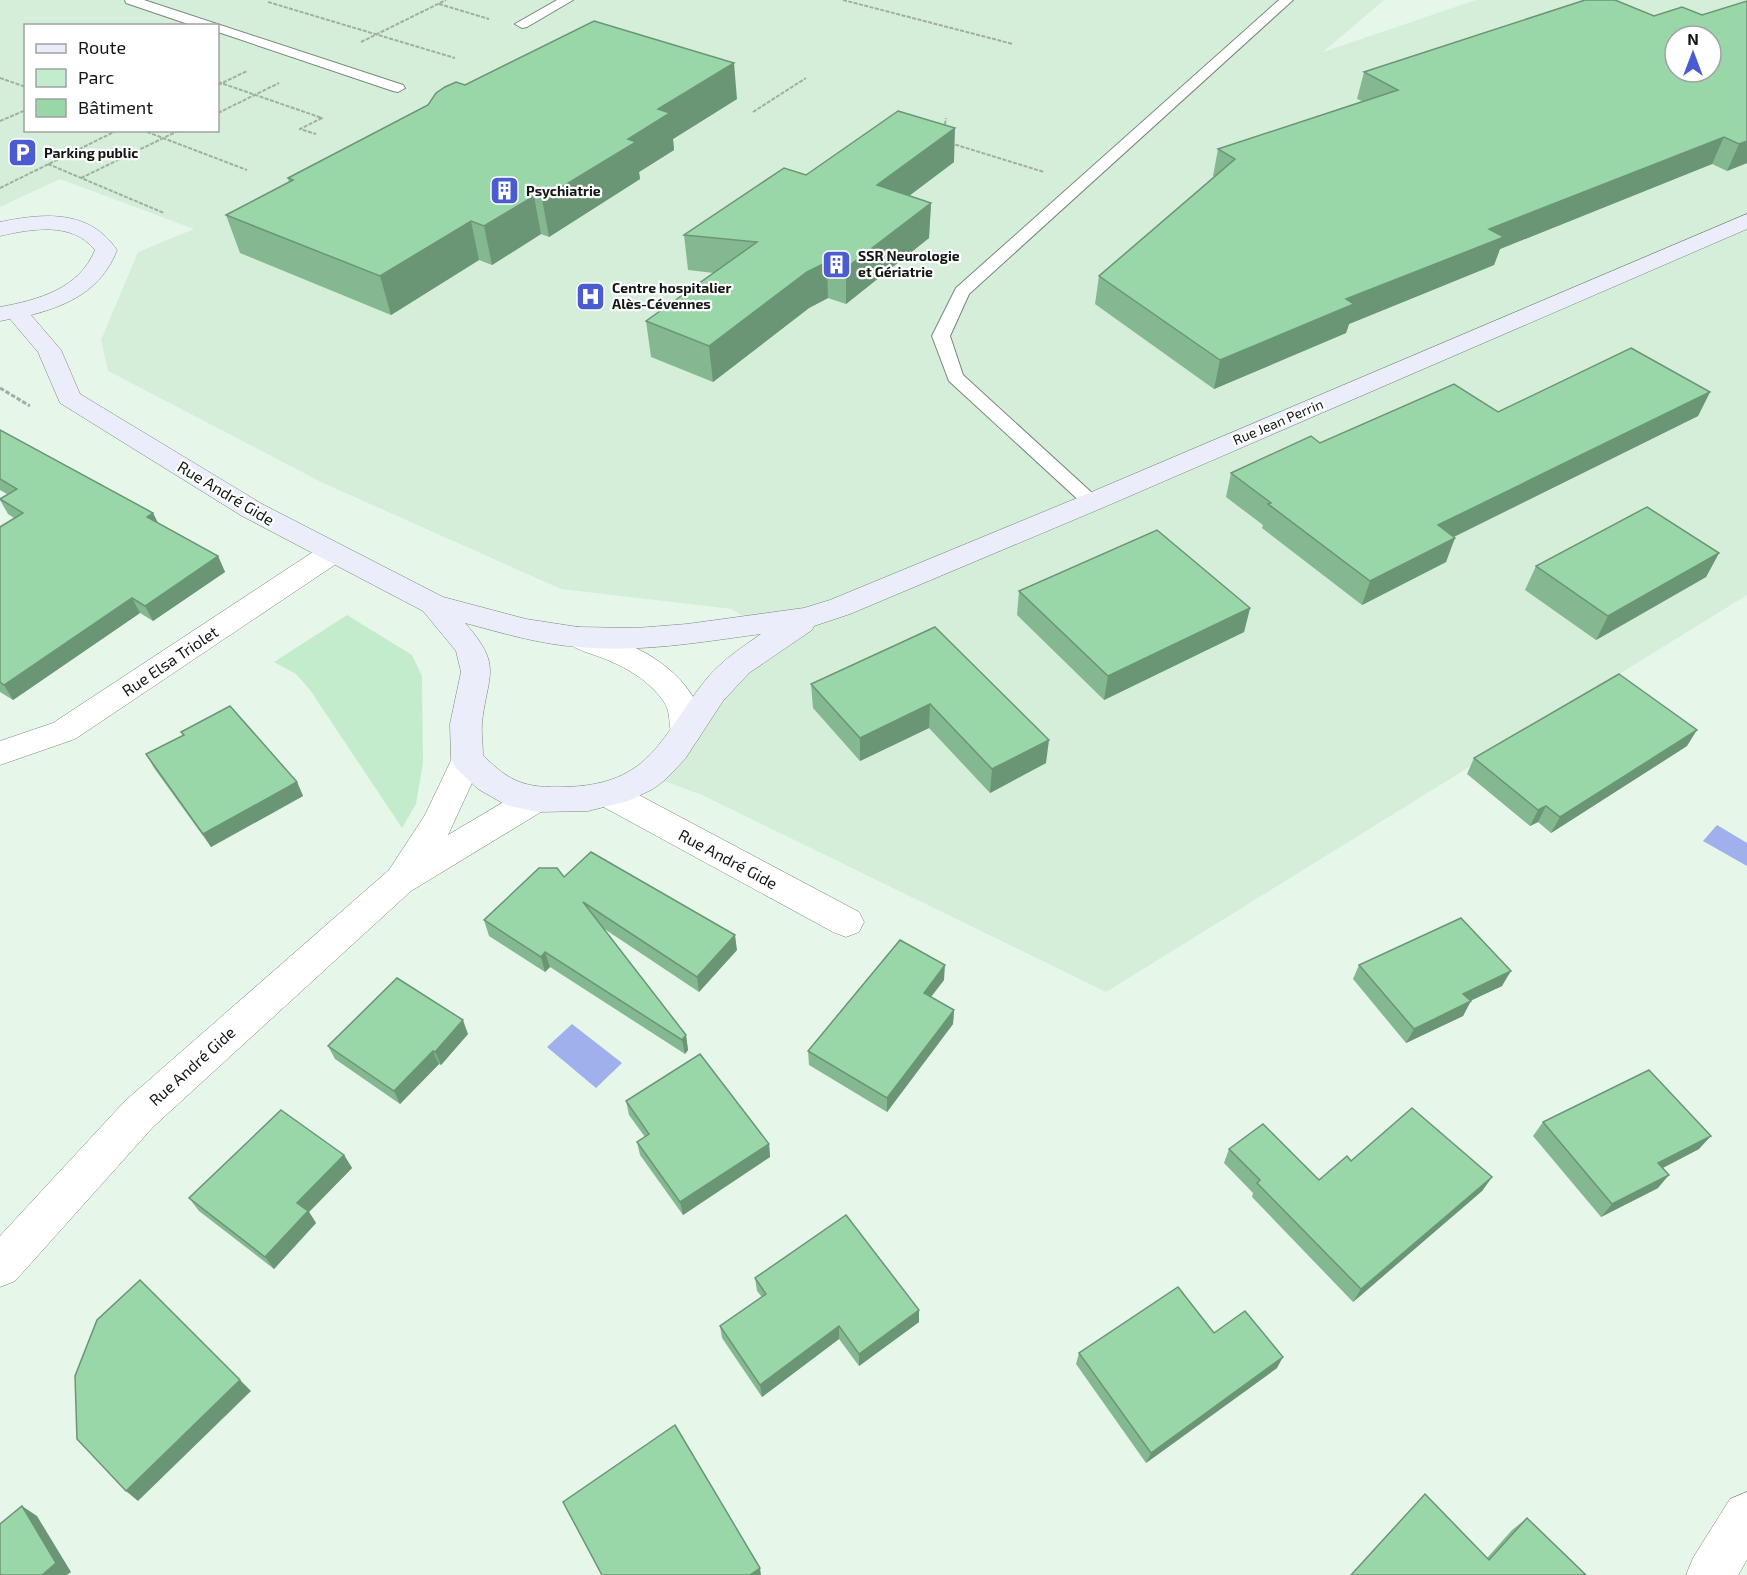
<svg xmlns="http://www.w3.org/2000/svg" width="1747" height="1575" font-family="'Exo 2',sans-serif">
<rect width="100%" height="100%" fill="#e6f7e9"/>
<path fill="#d5eeda" fill-rule="evenodd" d="M0,0H1384L1323,52L1476,0H1747V595L1106,992L702,795L650,776L787,632L755,625L732,609L561,589L323,483L108,371L101,340L138,252L194,229L60,179L0,207ZM26,26H218V130H26ZM1675,36H1711V72H1675Z"/>
<polygon fill="#c3eccc" points="347,615 412,655 422,676 423,763 416,804 402,828 310,690 296,674 274,662"/>
<g fill="#9fb0ec">
<polygon points="1717,825 1747,843 1747,866 1703,841"/>
<polygon points="572,1024 622,1063 596,1088 547,1047"/>
</g>
<g fill="none" stroke-linecap="round" stroke-linejoin="round">
<defs>
<g id="lane">
<polygon points="125,0 144,0 403,85 405,88 398,92 393,91 218,32 218,26 194,26 126,3"/>
<polygon points="557,0 573,0 527,27 522,28 515,24"/>
<polygon points="1279,0 1293,0 969,294 950,336 963,375 1102,502 1099,506 1092,508 1085,506 949,381 932,336 956,288"/>
</g>
<g id="street">
<polygon points="332,544 342,546 346,553 342,560 75,739 0,765 0,741 53,723 322,546"/>
<path d="M578,627C624,640 672,658 696,702C704,715 705,728 697,741L686,745L675,741C664,722 677,713 655,691C643,678 628,669 612,662C597,654 571,651 563,637L567,630Z"/>
<polygon points="467,747 478,750 483,759 448,835 522,791 534,787 546,791 551,800 546,809 411,891 153,1127 15,1281 0,1287 0,1236 125,1101 389,870 425,815 456,750"/>
<polygon points="610,782 622,786 859,912 864,922 859,932 846,937 833,932 598,804 593,795 598,786"/>
<polygon points="1747,1492 1747,1560 1738,1575 1686,1575 1693,1558 1730,1499"/>
</g>
<path id="secondary" d="M1747,214V229L1102,508L850,614L814,626L812,630L749,673L723,701L685,759L665,780L653,789L628,801L588,811L538,812L506,805L478,789L456,768L451,759L450,724L461,672L456,651L423,611L242,516L60,403L38,352L10,319L0,321V307C38,300 79,289 95,250C72,221 31,229 0,236V222C44,213 89,209 117,250C102,289 70,305 31,315L61,350L80,394L262,504L443,597L526,619L578,627L636,628L687,624L804,608L830,600L1082,496ZM465,623C502,633 539,644 578,647C639,653 701,642 761,634C742,647 723,660 708,677C660,736 653,785 564,787C526,788 510,783 483,755C483,745 481,733 482,722C488,673 503,666 465,623Z"/>
</defs>
<use href="#lane" stroke="#78877b" stroke-width="2"/>
<use href="#street" stroke="#78877b" stroke-width="1"/>
<use href="#secondary" stroke="#78877b" stroke-width="1"/>
<g stroke="#a1aea3" stroke-width="2" stroke-dasharray="4 1.5" stroke-linecap="butt">
<polyline points="843,0 1013,44"/>
<polyline points="268,2 455,58"/>
<polyline points="439,4 489,19"/>
<polyline points="361,42 446,0"/>
<polyline points="0,78 26,87"/>
<polyline points="218,82 322,118 300,129 316,134"/>
<polyline points="218,85 247,71"/>
<polyline points="753,112 806,78"/>
<polyline points="218,113 279,83"/>
<polyline points="0,121 26,110"/>
<polyline points="142,130 247,170"/>
<polyline points="944,130 946,118"/>
<polyline points="950,143 1044,172"/>
<polyline points="48,164 164,213"/>
<polyline points="81,178 180,130"/>
<polyline points="0,188 118,130"/>
</g>
<polyline stroke="#a1aea3" stroke-width="3" stroke-dasharray="4.5 2" stroke-linecap="butt" points="0,388 30,406"/>
<use href="#lane" fill="#fff" fill-rule="evenodd"/>
<use href="#street" fill="#fff" fill-rule="evenodd"/>
<use href="#secondary" fill="#ebeefa" fill-rule="evenodd"/>
</g>
<g fill="#84b890">
<polygon points="1682,7 1747,163 1727,171 1712,164 1500,249 1494,265 1349,324 1346,333 1214,389 1095,304 1099,276 1214,177 1213,176 1218,149 1362,101 1357,99 1364,72 1654,16"/>
<polygon points="465,85 737,99 673,139 674,150 639,172 640,179 549,237 541,234 492,265 479,260 391,315 240,253 226,215 289,182 288,178"/>
<polygon points="954,162 909,196 931,203 929,238 846,304 828,298 809,308 713,382 651,357 646,321 714,273 688,270 684,235 806,175"/>
<polygon points="1710,392 1698,416 1454,537 1446,562 1362,605 1262,528 1263,525 1226,497 1231,473 1320,443 1498,412"/>
<polygon points="0,430 153,513 158,523 218,556 225,572 153,621 140,613 13,700 0,692 0,527 14,518 8,514 0,500 0,498 7,494 0,490"/>
<polygon points="1719,553 1706,577 1596,640 1525,590 1536,566"/>
<polygon points="1019,591 1250,608 1244,632 1104,700 1017,615"/>
<polygon points="935,627 1046,763 990,793 929,728 860,761 813,708 811,684"/>
<polygon points="181,732 297,782 303,796 211,847 154,768 146,754 183,736"/>
<polygon points="1687,746 1551,833 1538,822 1530,826 1467,774 1474,758"/>
<polygon points="564,877 737,950 699,992 603,928 686,1035 688,1050 685,1054 550,967 545,972 489,936 484,920"/>
<polygon points="1359,965 1502,986 1470,1001 1463,1016 1406,1043 1353,979"/>
<polygon points="944,980 931,997 954,1010 953,1024 887,1112 809,1065 808,1051"/>
<polygon points="468,1034 441,1065 439,1064 400,1104 335,1059 328,1046"/>
<polygon points="626,1101 769,1144 770,1157 683,1215 640,1155 637,1142 645,1137 629,1115"/>
<polygon points="1543,1122 1699,1149 1663,1168 1658,1188 1601,1217 1533,1136"/>
<polygon points="1229,1149 1319,1180 1351,1161 1492,1177 1482,1191 1353,1302 1252,1197 1253,1193 1224,1163"/>
<polygon points="344,1155 352,1168 309,1212 316,1223 274,1269 199,1211 189,1198"/>
<polygon points="755,1278 919,1310 919,1322 859,1366 839,1339 762,1397 722,1338 720,1326 762,1297 757,1291"/>
<polygon points="1214,1333 1277,1368 1146,1463 1076,1364 1079,1353"/>
<polygon points="1527,1518 1586,1575 1350,1575 1487,1558 1512,1530"/>
</g>
<g fill="#6b9676">
<polygon points="734,63 737,99 673,139 674,150 639,172 640,179 549,237 542,199 628,139 658,109"/>
<polygon points="955,128 954,162 877,220 877,185"/>
<polygon points="1724,137 1712,164 1500,249 1494,265 1349,324 1346,333 1214,389 1220,360 1489,229"/>
<polygon points="1747,141 1747,163 1727,171 1739,144"/>
<polygon points="534,196 541,234 492,265 484,226"/>
<polygon points="931,203 929,238 846,304 846,268"/>
<polygon points="471,221 479,260 391,315 380,276"/>
<polygon points="827,262 828,298 809,308 713,382 709,346 807,272"/>
<polygon points="1710,392 1698,416 1429,549 1438,525"/>
<polygon points="153,513 161,529 147,517"/>
<polygon points="1455,538 1446,562 1362,605 1370,581"/>
<polygon points="1719,553 1706,577 1596,640 1608,616"/>
<polygon points="218,556 225,572 153,621 145,606"/>
<polygon points="132,598 140,613 13,700 4,685"/>
<polygon points="1250,608 1244,632 1104,700 1108,676"/>
<polygon points="930,704 929,728 860,761 860,738"/>
<polygon points="1697,730 1687,746 1551,833 1560,817"/>
<polygon points="1049,740 1046,763 990,793 992,769"/>
<polygon points="297,782 303,796 211,847 203,834"/>
<polygon points="1546,806 1538,822 1530,826 1538,810"/>
<polygon points="735,935 737,950 699,992 697,977"/>
<polygon points="545,952 550,967 545,972 541,957"/>
<polygon points="945,965 944,980 923,1007 924,993"/>
<polygon points="1511,971 1502,986 1455,1008 1463,994"/>
<polygon points="1471,1001 1463,1016 1406,1043 1414,1029"/>
<polygon points="954,1010 953,1024 887,1112 887,1098"/>
<polygon points="463,1020 468,1034 441,1065 435,1052"/>
<polygon points="686,1035 688,1050 685,1054 682,1040"/>
<polygon points="433,1051 439,1064 400,1104 394,1091"/>
<polygon points="1711,1136 1699,1149 1647,1176 1658,1163"/>
<polygon points="769,1144 770,1157 683,1215 680,1202"/>
<polygon points="344,1155 352,1168 309,1212 316,1223 274,1269 265,1257 297,1203"/>
<polygon points="1669,1175 1658,1188 1601,1217 1612,1204"/>
<polygon points="1492,1177 1482,1191 1353,1302 1361,1289"/>
<polygon points="919,1310 919,1322 859,1366 859,1354"/>
<polygon points="839,1326 839,1339 762,1397 760,1385"/>
<polygon points="1283,1357 1277,1368 1146,1463 1151,1453"/>
<polygon points="240,1380 251,1391 138,1501 126,1491"/>
<polygon points="22,1506 37,1516 71,1572 67,1575 42,1575"/>
<polygon points="760,1568 761,1575 750,1575"/>
</g>
<g fill="#99d6a8" stroke="#6b9676" stroke-width="1.5" fill-rule="evenodd">
<path d="M1585,0H1615L1654,16L1682,7L1702,15L1747,1V141L1739,144L1724,137L1489,229L1504,237L1346,299L1354,304L1220,360L1099,276L1235,159L1218,149L1398,90L1364,72ZM1675,36H1711V72H1675Z"/>
<polygon points="594,21 734,63 658,109 670,113 628,139 636,142 542,199 534,196 484,226 471,221 380,276 226,215 293,180 288,178 428,105 436,93 445,87 456,82 465,85"/>
<polygon points="898,111 955,128 877,185 931,203 846,268 827,262 807,272 709,346 646,321 757,242 684,235 784,168 806,175"/>
<polygon points="1631,348 1710,392 1438,525 1455,538 1370,581 1268,504 1271,503 1231,473 1311,436 1320,443 1454,384 1498,412"/>
<polygon points="0,430 153,513 147,517 218,556 145,606 132,598 4,685 0,682 0,527 23,513 0,499 17,489 0,479"/>
<polygon points="1647,507 1719,553 1608,616 1536,566"/>
<polygon points="1157,530 1250,608 1108,676 1019,591"/>
<polygon points="935,627 1049,740 992,769 930,704 860,738 811,684"/>
<polygon points="1619,674 1697,730 1560,817 1546,806 1538,810 1474,758"/>
<polygon points="230,706 297,782 203,834 146,754 184,735 181,732"/>
<polygon points="591,852 735,935 697,977 583,902 686,1035 682,1040 545,952 541,957 484,920 539,868 557,868 564,877"/>
<polygon points="1461,918 1511,971 1463,994 1471,1001 1414,1029 1359,965"/>
<polygon points="900,940 945,965 924,993 954,1010 887,1098 808,1051"/>
<polygon points="397,978 463,1020 435,1052 433,1051 394,1091 328,1046"/>
<polygon points="700,1054 769,1144 680,1202 637,1142 649,1134 626,1101"/>
<polygon points="1649,1070 1711,1136 1658,1163 1669,1175 1612,1204 1543,1122"/>
<polygon points="1412,1108 1492,1177 1361,1289 1257,1183 1260,1180 1229,1149 1263,1124 1319,1180 1347,1156 1351,1161"/>
<polygon points="281,1110 344,1155 297,1203 308,1211 265,1257 189,1198"/>
<polygon points="846,1215 919,1310 859,1354 839,1326 760,1385 720,1326 766,1294 755,1278"/>
<polygon points="140,1280 240,1380 126,1491 77,1439 75,1376 97,1320"/>
<polygon points="1178,1287 1214,1333 1245,1311 1283,1357 1151,1453 1079,1353"/>
<polygon points="675,1425 760,1568 750,1575 602,1575 563,1502"/>
<polygon points="1425,1494 1489,1560 1527,1518 1586,1575 1351,1575"/>
<polygon points="22,1506 56,1563 42,1575 0,1575 0,1524"/>
</g>
<defs>
<symbol id="parking-square" viewBox="-11 -11 22 22"><rect x="-9" y="-9" width="18" height="18" rx="4" fill="#4b5cd1" stroke="#fff"/><path d="M-3.5-5.5H1a3.5 3.5 0 0 1 0 7H-1V5.5H-3.5ZM-1-3.4V-.6H.8a1.4 1.4 0 0 0 0-2.8Z" fill="#fff"/></symbol>
<symbol id="building-square" viewBox="-11 -11 22 22"><rect x="-9" y="-9" width="18" height="18" rx="4" fill="#4b5cd1" stroke="#fff"/><path d="M-4-6H4V6H1V3H-1V6H-4ZM-2.5-4.3h1.7v1.8h-1.7ZM.8-4.3h1.7v1.8H.8ZM-2.5-1h1.7V.8h-1.7ZM.8-1h1.7V.8H.8Z" fill="#fff"/></symbol>
<symbol id="hospital-square" viewBox="-11 -11 22 22"><rect x="-9" y="-9" width="18" height="18" rx="4" fill="#4b5cd1" stroke="#fff"/><path d="M-5-5h3v3.5h4V-5h3V5h-3V1.5h-4V5h-3Z" fill="#fff"/></symbol>
</defs>
<g fill-rule="evenodd">
<use href="#parking-square" x="6" y="136" width="33" height="33"/>
<use href="#building-square" x="488" y="174" width="33" height="33"/>
<use href="#building-square" x="820" y="248" width="33" height="33"/>
<use href="#hospital-square" x="574" y="280" width="33" height="33"/>
</g>
<g text-anchor="middle" stroke-width="4.5" stroke-linejoin="round" paint-order="stroke">
<g font-size="14" font-weight="bold" fill="#121813" stroke="#fff" text-anchor="start">
<text x="44" y="158">Parking public</text>
<text x="526" y="196">Psychiatrie</text>
<text x="858" y="261">SSR Neurologie<tspan x="858" dy="16">et Gériatrie</tspan></text>
<text x="612" y="293">Centre hospitalier<tspan x="612" dy="16">Alès-Cévennes</tspan></text>
</g>
<g font-size="14" fill="#121813" stroke="#fff">
<text transform="translate(1278 422) rotate(-23)" y="5">Rue Jean Perrin</text>
</g>
<g font-size="16" fill="#121813" stroke="#fff">
<text transform="translate(226 493) rotate(31)" y="6">Rue André Gide</text>
<text transform="translate(170 661) rotate(-34)" y="6">Rue Elsa Triolet</text>
<text transform="translate(728 859) rotate(28)" y="6">Rue André Gide</text>
<text transform="translate(192 1066) rotate(-42)" y="6">Rue André Gide</text>
</g>
</g>
<rect x="24" y="24" width="195" height="108" fill="#ffffff" stroke="#a0a3a1" stroke-width="1.5"/>
<rect x="36" y="44" width="30" height="9" fill="#ebeefa" stroke="#a0a3a1" stroke-width="1.5"/>
<text x="78" y="54" font-size="18" fill="#121813">Route</text>
<rect x="36" y="69" width="30" height="18" fill="#c3eccc" stroke="#a0a3a1" stroke-width="1.5"/>
<text x="78" y="84" font-size="18" fill="#121813">Parc</text>
<rect x="36" y="99" width="30" height="18" fill="#99d6a8" stroke="#a0a3a1" stroke-width="1.5"/>
<text x="78" y="114" font-size="18" fill="#121813">Bâtiment</text>
<g transform="translate(1693 54)"><circle r="28" fill="#ffffff" stroke="#a0a3a1" stroke-width="1.5"/>
<path d="M0-4.5L10 22L0 15L-10 22Z" fill="#4b5cd1"/>
<text y="-9" font-size="16" font-weight="bold" text-anchor="middle" fill="#121813">N</text>
</g>
</svg>
